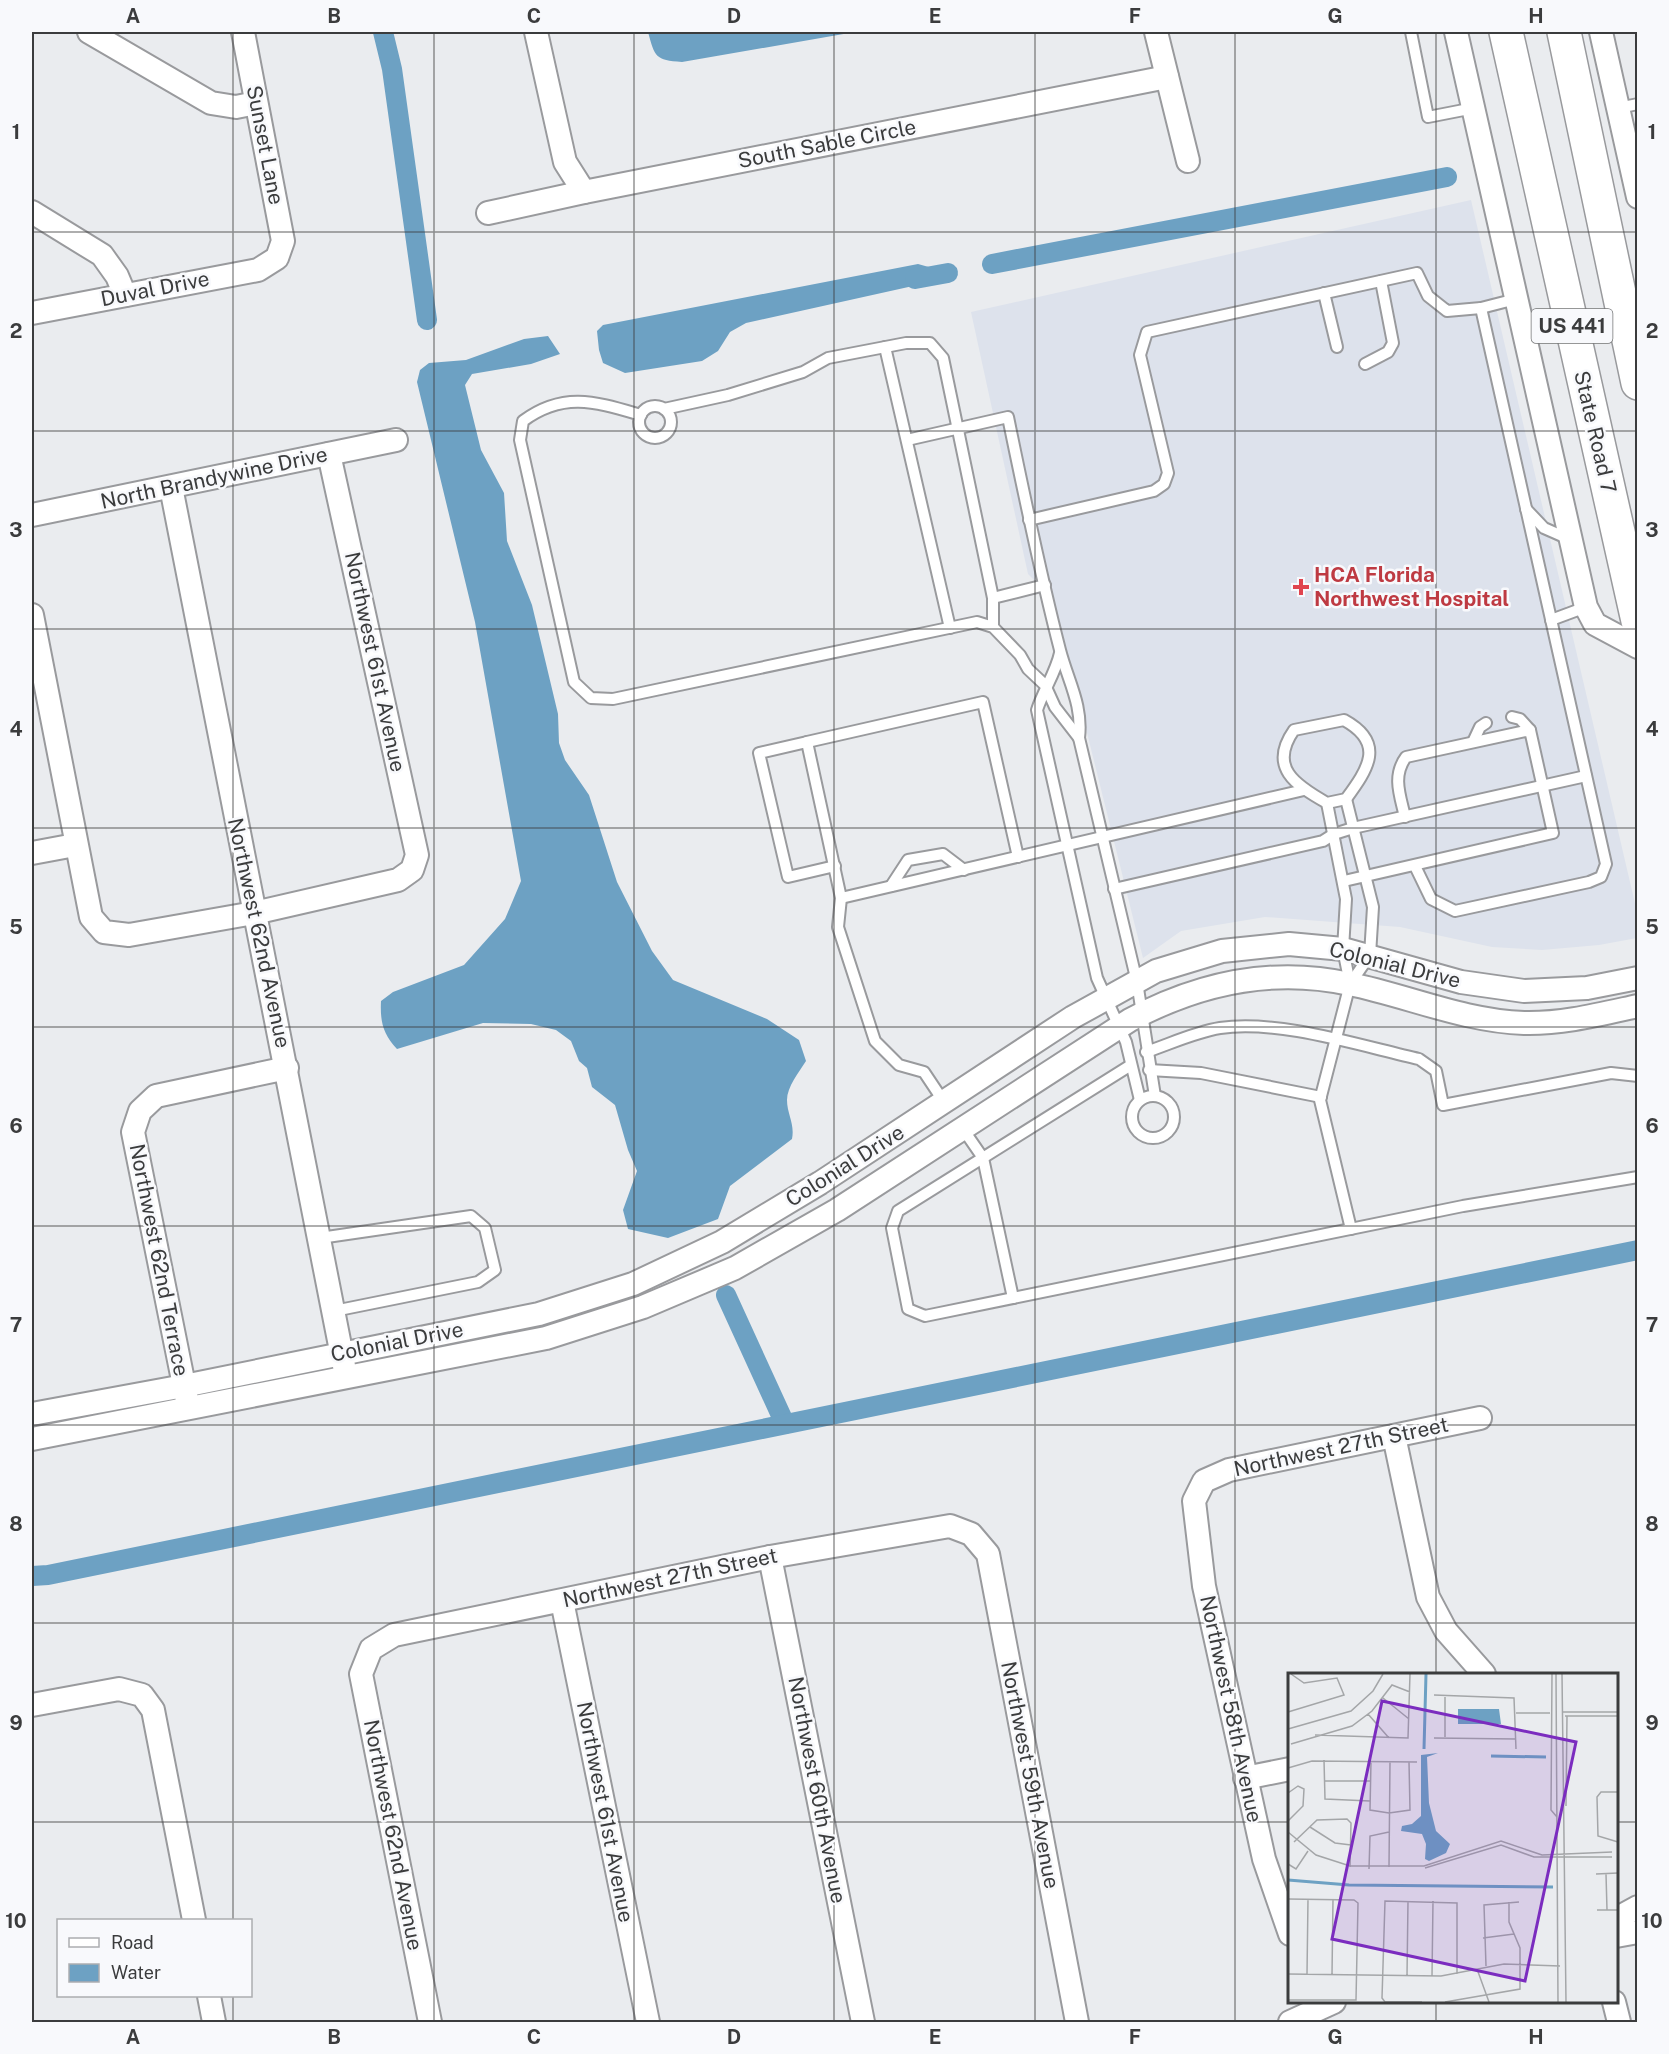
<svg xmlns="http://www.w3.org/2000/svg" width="1669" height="2054" font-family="'Public Sans',sans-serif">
<rect width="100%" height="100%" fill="#eaecef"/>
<polygon fill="#dde2ec" points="1471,200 1637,912 1637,938 1599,945 1542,950 1492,947 1400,927 1265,917 1181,931 1143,958 1054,600 1028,574 971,312"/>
<g fill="#6da1c3">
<path d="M648,32H855L682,62C655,60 655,57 648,32Z"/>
<polygon points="918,264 943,271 940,280 746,323 730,332 718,351 702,361 625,373 603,363 599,350 597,331 603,325"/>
<path d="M548,336L560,354L531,364L472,374L465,385L481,450L504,493L507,541L532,605L558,714L559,743L565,760L589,795L617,882L652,951L673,980L767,1019L799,1040L806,1061C799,1072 787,1087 787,1100C787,1114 795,1124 792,1139L730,1186L718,1219L668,1238L628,1229L623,1210L637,1171L628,1150L615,1105L592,1087L587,1068L579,1061L571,1041L556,1030L531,1024L483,1023L397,1049C383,1034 380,1022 381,1001L393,992L464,965L505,919L521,881L475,622L417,382L420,370L429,363L466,360L524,339Z"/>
</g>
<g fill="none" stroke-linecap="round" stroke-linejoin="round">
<g stroke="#6da1c3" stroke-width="20">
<polyline points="383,32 392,69 427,320"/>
<polyline points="992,264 1447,177"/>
<polyline points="915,279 948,273"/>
<polyline points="726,1295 785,1424"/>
<polyline points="32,1576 48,1575 1638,1250"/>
</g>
<defs>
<g id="lane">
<polyline points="1411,32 1428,117 1474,108"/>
<polyline points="1618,108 1638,104"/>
<polyline points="1324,293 1337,347"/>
<polyline points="885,347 950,628"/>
<polyline points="1365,364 1388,352 1393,343 1381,281"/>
<circle cx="655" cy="422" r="16"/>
<polyline points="664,409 728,395 803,372 828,358 906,343 930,343 943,358 993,598 993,627"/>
<path d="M641,415C596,402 564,391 523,421L520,440L574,682L591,698L613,699L977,622L993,627L1020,655L1028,669L1045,685L1055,707L1079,738"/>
<path d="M907,440L1008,417C1024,495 1040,573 1060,650C1068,681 1083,705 1079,738L1137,982L1155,1096"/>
<polyline points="1526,509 1544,528 1569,539"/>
<polyline points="1029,520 1154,491 1164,484 1168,473 1140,355 1147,332 1417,273 1428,296 1447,311 1481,308 1516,299"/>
<polyline points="993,598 1045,585"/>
<polyline points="1551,620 1586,607"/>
<path d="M1060,653C1056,672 1043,691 1037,710L1097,978L1126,1042L1140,1100"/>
<polyline points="1512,717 1520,719 1530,730"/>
<path d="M1344,720C1386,743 1368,769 1346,799L1327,803C1295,785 1268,767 1294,730Z"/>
<polyline points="807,742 759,753 788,877 835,866"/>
<polyline points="1473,742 1480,727 1486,723"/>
<polyline points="1346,799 1373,907 1370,955 1350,984 1320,1100 1351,1229"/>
<polyline points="1327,803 1346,899 1343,949 1350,984"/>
<polyline points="1415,866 1431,899 1455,911 1589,882 1601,877 1606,864 1481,308"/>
<path d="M1344,881L1553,833L1530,730L1406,757C1392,776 1400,795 1405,817"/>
<polyline points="891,886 908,860 943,854 964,870"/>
<polyline points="1114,889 1323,841 1334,834 1353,828 1586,776"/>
<polyline points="841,898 1304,790"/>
<path d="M1146,1052C1170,1044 1195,1032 1220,1028C1278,1019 1361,1046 1419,1059L1436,1071L1443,1105L1611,1073L1638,1076"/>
<polyline points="1131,1065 898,1211 892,1228 908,1309 925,1316 1463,1206 1638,1177"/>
<polyline points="1149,1070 1201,1073 1321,1097"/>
<circle cx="1153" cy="1117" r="21"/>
<polyline points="944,1102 924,1072 899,1065 875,1041 838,927 841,898 807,742 983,702 1018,857"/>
<polyline points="963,1129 983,1158 1013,1298"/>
<polyline points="320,1238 471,1216 485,1228 495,1270 478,1282 334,1311"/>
</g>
<g id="street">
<polyline points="89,32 211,103 236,107 256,103"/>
<polyline points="536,32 565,162 584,192"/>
<polyline points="1156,32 1188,161"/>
<polyline points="1456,32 1586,607 1595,624 1638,647"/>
<polyline points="1601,32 1638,197"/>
<polyline points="32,212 102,255 117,276 125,295"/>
<polyline points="488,213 584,192 1167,77"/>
<polyline points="32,313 258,270 277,258 283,241 243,32"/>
<polyline points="171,487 344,1366"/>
<polyline points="32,515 396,440"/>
<polyline points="32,615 91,917 104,932 129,935 254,913 398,880 412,870 417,855 329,454"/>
<polyline points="32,853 75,845"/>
<polyline points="187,1400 133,1132 140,1111 156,1096 287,1068"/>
<polyline points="32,1414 184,1386 539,1314 633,1284 722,1242 820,1183 1073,1017 1156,971 1222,951 1289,944 1343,949 1461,982 1524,991 1587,988 1638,978"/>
<polyline points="1394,1436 1428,1597 1446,1631 1484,1674"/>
<path d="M32,1439L546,1338L643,1307L735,1268L837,1210L1130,1020C1199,983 1273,967 1350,984C1408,996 1464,1021 1524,1023C1562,1024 1601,1014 1638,1006"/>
<polyline points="770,1557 863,2022"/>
<polyline points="562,1601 648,2022"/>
<polyline points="32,1705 119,1689 142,1695 153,1710 194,1920"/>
<polyline points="1245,1778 1290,1769"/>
<polyline points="1616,1919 1638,1907"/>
<polyline points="1290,1934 1264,1859 1204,1586 1194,1501 1204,1481 1229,1470 1480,1418"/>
<polyline points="1616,1936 1638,1932"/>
<polyline points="209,1996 214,2022"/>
<polyline points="1614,2002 1619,2022"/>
<polyline points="430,2022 361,1674 371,1649 394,1635 770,1557 950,1526 971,1534 988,1554 1077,2022"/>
<polyline points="1290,2022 1334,2002"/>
</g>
<g id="primary">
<polyline points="1506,32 1638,621"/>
<polyline points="1564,32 1638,383"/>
</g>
</defs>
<use href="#lane" stroke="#999a9d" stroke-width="14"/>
<use href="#street" stroke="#999a9d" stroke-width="26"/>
<use href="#primary" stroke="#999a9d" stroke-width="36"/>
<use href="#lane" stroke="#fff" stroke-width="10"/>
<use href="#street" stroke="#fff" stroke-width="22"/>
<use href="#primary" stroke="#fff" stroke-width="33"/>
</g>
<path fill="none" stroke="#3b3c3d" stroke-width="1.5" stroke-opacity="0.55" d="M233,32V1920M434,32V2022M634,32V2022M834,32V2022M1035,32V2022M1235,32V2022M1436,32V1674M32,232H1638M32,431H1638M32,629H1638M32,828H1638M32,1027H1638M32,1226H1638M32,1425H1638M32,1623H1638M32,1822H1290M1616,1822H1638M233,1996V2022M1436,2002V2022"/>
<path fill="#e0444e" stroke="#f8f9fc" stroke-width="2" d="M1298 578h6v6h6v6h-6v6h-6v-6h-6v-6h6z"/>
<g text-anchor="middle" stroke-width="5" stroke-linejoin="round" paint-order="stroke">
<rect fill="#f8f9fc" stroke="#747576" stroke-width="1.5" x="1531.5" y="309" width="81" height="34" rx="4.5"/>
<g font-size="20" font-weight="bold" fill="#3b3c3d">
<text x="1572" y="333">US 441</text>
</g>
<g font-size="21" fill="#3b3c3d" stroke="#f8f9fc">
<text transform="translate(827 144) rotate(-11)" y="7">South Sable Circle</text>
<text transform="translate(265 145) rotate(79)" y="7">Sunset Lane</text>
<text transform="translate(155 289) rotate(-11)" y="7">Duval Drive</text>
<text transform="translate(1595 432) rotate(77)" y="7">State Road 7</text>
<text transform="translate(214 478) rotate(-12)" y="7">North Brandywine Drive</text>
<text transform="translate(375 662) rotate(78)" y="7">Northwest 61st Avenue</text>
<text transform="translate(259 933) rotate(78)" y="7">Northwest 62nd Avenue</text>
<text transform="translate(1395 965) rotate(14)" y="7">Colonial Drive</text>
<text transform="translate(845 1166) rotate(-32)" y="7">Colonial Drive</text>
<text transform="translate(159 1260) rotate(79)" y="7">Northwest 62nd Terrace</text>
<text transform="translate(397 1342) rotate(-11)" y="7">Colonial Drive</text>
<text transform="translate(1341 1447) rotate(-12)" y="7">Northwest 27th Street</text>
<text transform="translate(670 1578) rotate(-12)" y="7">Northwest 27th Street</text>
<text transform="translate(1231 1709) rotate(78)" y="7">Northwest 58th Avenue</text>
<text transform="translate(1030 1775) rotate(79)" y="7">Northwest 59th Avenue</text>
<text transform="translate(817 1790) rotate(79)" y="7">Northwest 60th Avenue</text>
<text transform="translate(605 1812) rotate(79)" y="7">Northwest 61st Avenue</text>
<text transform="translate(393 1835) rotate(79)" y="7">Northwest 62nd Avenue</text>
</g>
<g font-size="21" font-weight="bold" fill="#be3a42" stroke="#f8f9fc" text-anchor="start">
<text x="1314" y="582">HCA Florida<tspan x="1314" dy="24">Northwest Hospital</tspan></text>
</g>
</g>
<g transform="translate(1288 1673)">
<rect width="330" height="330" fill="#eaecef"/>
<path d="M170,36H211L213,51H170ZM150,80L139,84L141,130L148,158L162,171L158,180L141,188L137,186L138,171L134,161L113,158L114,153L124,151L133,143V82Z" fill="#6da1c3"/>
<path fill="none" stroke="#6da1c3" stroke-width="3" d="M136,76L138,1M203,83L258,84M0,207L61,212L265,214"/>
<path fill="none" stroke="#a4a6a8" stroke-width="1.5" d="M264,1L263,137L269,144M268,1L270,329M274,1L278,329M146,22L226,25L228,76M157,22V64M95,25L121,46M0,39L56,22L49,5L16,10L3,1M275,39H330M228,40H262M80,41L101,65M277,43H330M0,56L63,38L85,18L95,1M27,62L120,65L122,1M146,65L228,66M3,71L64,53L84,38L104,12L122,19M36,87L37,126L82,128M83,88L82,137L101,140L122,137L121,89M0,95L24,88L129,89M36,108H83M330,119H313L309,124L310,163L330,169M0,120L10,113L16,116L15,133L0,148M278,133L279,43M22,154L47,170L63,172M0,159L28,182L62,193H136L213,168L254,182L324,179M6,169L29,147L59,146L63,150L62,194M0,191L8,196L20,178M101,194L102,89M137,195L213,172L246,184H324M81,196L82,163L101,159M308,201L330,200M318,201L319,237M0,226L66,227L70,230L68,327H0M309,237H330M195,265L226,261M198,293L196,232L231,229M189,296L201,329M0,301L153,303L216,291L272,293M19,301L20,226M44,302L45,226M119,303L120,228M144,303L145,228M134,329H97L94,325L97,228L169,230V301M157,329L232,316V275L221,249V229"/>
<path fill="#7b2cbf" fill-opacity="0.15" stroke="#7b2cbf" stroke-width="3" d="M94,28L288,69L237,308L44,266Z"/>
<rect width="330" height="330" fill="none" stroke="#3b3c3d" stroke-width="3"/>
</g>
<rect width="1669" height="2054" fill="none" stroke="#f8f9fc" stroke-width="66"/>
<rect x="57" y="1919" width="195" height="78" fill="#f8f9fc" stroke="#acadb0" stroke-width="1.5"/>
<rect x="69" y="1938" width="30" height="9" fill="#ffffff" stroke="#acadb0" stroke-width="1.5"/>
<text x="111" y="1949" font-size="18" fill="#3b3c3d">Road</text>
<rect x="69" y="1964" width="30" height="18" fill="#6da1c3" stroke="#acadb0" stroke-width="1.5"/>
<text x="111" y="1979" font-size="18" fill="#3b3c3d">Water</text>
<rect x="33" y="33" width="1603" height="1988" fill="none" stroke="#3b3c3d" stroke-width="2"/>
<g font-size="20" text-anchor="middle" font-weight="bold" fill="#3b3c3d">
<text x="133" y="23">A</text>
<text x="334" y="23">B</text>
<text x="534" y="23">C</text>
<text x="734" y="23">D</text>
<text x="935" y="23">E</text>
<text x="1135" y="23">F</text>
<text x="1335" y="23">G</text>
<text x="1536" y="23">H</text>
<text x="16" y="139">1</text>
<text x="1652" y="139">1</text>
<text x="16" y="338">2</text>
<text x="1652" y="338">2</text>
<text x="16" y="537">3</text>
<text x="1652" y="537">3</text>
<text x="16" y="736">4</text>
<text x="1652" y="736">4</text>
<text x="16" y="934">5</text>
<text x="1652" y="934">5</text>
<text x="16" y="1133">6</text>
<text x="1652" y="1133">6</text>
<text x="16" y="1332">7</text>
<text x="1652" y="1332">7</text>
<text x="16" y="1531">8</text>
<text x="1652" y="1531">8</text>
<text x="16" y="1730">9</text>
<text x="1652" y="1730">9</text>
<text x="16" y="1928">10</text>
<text x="1652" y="1928">10</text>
<text x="133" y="2044">A</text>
<text x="334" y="2044">B</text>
<text x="534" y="2044">C</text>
<text x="734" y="2044">D</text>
<text x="935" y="2044">E</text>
<text x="1135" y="2044">F</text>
<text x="1335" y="2044">G</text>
<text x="1536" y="2044">H</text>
</g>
</svg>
